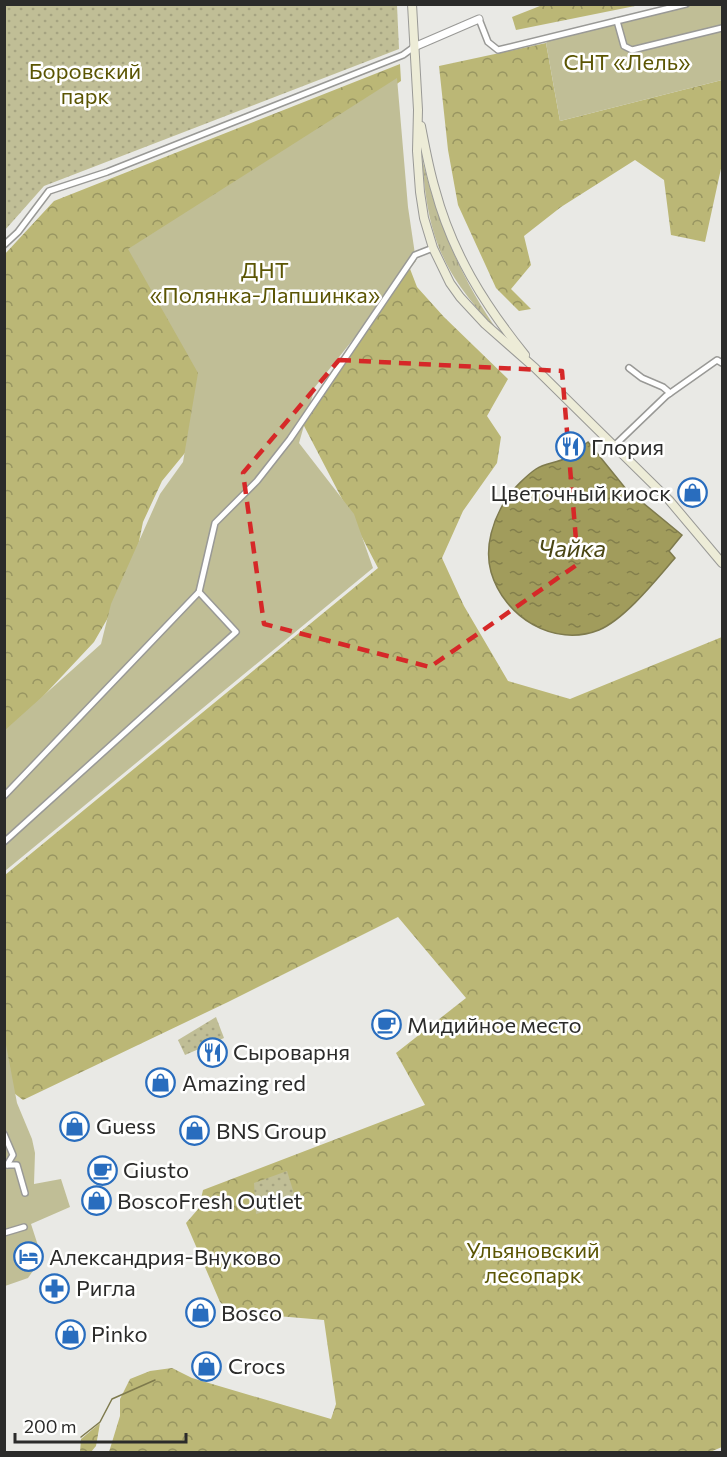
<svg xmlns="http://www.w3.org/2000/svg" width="727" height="1457" font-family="Commissioner,sans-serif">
<defs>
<pattern id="grass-tufts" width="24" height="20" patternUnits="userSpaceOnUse" patternTransform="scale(1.5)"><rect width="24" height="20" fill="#c0be96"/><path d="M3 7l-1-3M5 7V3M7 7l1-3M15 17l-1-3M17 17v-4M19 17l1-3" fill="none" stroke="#a5a381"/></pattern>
<pattern id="forest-crowns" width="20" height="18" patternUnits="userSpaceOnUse" patternTransform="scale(1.5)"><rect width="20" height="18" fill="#bbb776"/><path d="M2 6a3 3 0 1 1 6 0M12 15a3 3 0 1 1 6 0" fill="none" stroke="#989561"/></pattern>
<pattern id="park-dots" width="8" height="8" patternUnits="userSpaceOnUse" patternTransform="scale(1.5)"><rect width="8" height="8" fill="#c0be96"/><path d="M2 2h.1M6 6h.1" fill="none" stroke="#a5a381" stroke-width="1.8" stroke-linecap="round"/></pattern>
<pattern id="water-ripples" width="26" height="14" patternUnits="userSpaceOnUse" patternTransform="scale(1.5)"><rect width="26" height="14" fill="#a19c5c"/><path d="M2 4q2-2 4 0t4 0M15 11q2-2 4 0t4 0" fill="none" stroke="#837f4c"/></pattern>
</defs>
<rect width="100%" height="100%" fill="#e9e9e5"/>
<path fill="url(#grass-tufts)" d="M422,158C437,222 462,281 500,334C443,273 428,241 422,158Z"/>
<g fill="url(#forest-crowns)">
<polygon points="545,4 640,4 640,5 516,30 512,17"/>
<polygon points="546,43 560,121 722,80 722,164 705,242 671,235 664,180 635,160 561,207 524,236 531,265 511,289 531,309 519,311 496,288 458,205 448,150 439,66"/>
<polygon points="400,64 401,81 312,143 407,261 417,287 444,317 508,379 487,416 501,437 497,463 463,511 442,558 464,606 508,681 570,699 722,637 722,1447 710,1452 109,1452 120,1416 120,1399 130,1379 150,1371 172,1368 192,1378 331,1419 336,1404 324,1320 231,1312 220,1302 186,1223 199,1208 203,1190 425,1105 396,1053 466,998 398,917 228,1002 23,1100 10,1090 4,1045 5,875 378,568 303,424 377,307 228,384 189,448 162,481 143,522 132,576 94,642 5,737 4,255 54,201"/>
<polygon points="100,1423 96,1446 91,1452 80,1452 81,1439"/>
</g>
<g fill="url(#park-dots)">
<polygon points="5,4 397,5 399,49 44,186 5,230"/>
<polygon points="216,1017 224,1038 185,1055 178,1040"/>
<polygon points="287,1171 297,1203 256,1214 254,1183"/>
</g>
<g fill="#c0be96">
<polygon points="691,5 722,5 722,80 560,121 546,43 549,40"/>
<polygon points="397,78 408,207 416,261 315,387 299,443 354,514 373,568 5,871 4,731 101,644 111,604 160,494 183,462 198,373 128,249"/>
<polygon points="4,1034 17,1103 32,1139 35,1153 34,1184 61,1179 70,1207 31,1224 42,1258 28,1278 5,1286"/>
</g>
<path fill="url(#water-ripples)" stroke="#7e7a4d" stroke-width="1.5" d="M588,442L626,489L682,535L669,551L675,558C656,580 625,619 599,630C554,648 504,617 491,572C484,547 493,519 507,498C513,489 527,475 536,469C545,463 557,463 566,458C574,453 581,447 588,442Z"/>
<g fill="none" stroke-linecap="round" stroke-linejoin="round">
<polyline stroke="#7e7a4d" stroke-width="1.5" points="81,1437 100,1422 112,1399 155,1380"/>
<defs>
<g id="minor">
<polyline points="479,19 488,42 498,50 686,4"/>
<polyline points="617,21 624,46 632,50 722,28"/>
<polyline points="4,245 18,232 49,191 107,172 403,55 414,47"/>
<polyline points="629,368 642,378 663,387 670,393"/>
<polyline points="615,445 666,396 717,360 722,363"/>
<polyline points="4,796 199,592 215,523 257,481 290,439 415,255 433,248"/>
<polyline points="4,842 236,632 199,592"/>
<polyline points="4,1134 13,1155 7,1165"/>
<polyline points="8,1165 17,1165 25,1193"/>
<polyline points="4,1233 24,1227"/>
</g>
<polyline id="tertiary" points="414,47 479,19"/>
<g id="secondary">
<polyline points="412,4 418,110 417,151 420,192 424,218 433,248 450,283 460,297 485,324 535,368 669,500 722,563"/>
<path d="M421,126C425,147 429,169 435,189C452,253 484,304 525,355"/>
</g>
</defs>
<use href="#minor" stroke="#999996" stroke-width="8"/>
<use href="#tertiary" stroke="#999996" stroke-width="9"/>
<use href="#secondary" stroke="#999996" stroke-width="10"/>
<use href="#minor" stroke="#fff" stroke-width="5"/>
<use href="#tertiary" stroke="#fff" stroke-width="7"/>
<use href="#secondary" stroke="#edecd7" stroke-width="8"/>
</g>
<path fill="none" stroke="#d62828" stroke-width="4.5" stroke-dasharray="12 8" stroke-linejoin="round" d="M339,360L562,371L578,564L430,667L264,624L243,473Z"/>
<defs>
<symbol id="restaurant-ring" viewBox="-11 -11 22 22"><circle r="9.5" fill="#fffffe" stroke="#296dbe" stroke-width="1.5"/><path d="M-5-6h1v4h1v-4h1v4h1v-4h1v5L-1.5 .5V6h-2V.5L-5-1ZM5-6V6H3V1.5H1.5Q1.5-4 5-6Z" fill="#296dbe"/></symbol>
<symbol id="shop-ring" viewBox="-11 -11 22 22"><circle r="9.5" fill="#fffffe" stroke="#296dbe" stroke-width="1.5"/><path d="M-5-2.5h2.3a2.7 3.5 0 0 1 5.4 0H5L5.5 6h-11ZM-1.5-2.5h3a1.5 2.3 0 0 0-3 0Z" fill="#296dbe"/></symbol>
<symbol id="cafe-ring" viewBox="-11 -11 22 22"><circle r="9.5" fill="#fffffe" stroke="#296dbe" stroke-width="1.5"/><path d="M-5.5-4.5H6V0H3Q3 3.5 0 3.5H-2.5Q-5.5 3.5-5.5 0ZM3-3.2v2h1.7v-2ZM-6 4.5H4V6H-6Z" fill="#296dbe"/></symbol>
<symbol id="hotel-ring" viewBox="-11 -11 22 22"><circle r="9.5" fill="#fffffe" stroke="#296dbe" stroke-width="1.5"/><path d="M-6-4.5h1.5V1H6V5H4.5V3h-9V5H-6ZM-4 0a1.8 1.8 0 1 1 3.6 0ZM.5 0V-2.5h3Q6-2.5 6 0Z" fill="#296dbe"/></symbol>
<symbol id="pharmacy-ring" viewBox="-11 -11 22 22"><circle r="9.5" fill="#fffffe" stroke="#296dbe" stroke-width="1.5"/><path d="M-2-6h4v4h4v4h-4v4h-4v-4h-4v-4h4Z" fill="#296dbe"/></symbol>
</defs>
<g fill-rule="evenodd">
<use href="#restaurant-ring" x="554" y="430" width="33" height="33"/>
<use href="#shop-ring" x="676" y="476" width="33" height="33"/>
<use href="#cafe-ring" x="370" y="1008" width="33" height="33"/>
<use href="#restaurant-ring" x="196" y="1036" width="33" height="33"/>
<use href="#shop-ring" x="144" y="1066" width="33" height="33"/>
<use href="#shop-ring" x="58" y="1110" width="33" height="33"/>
<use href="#shop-ring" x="178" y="1114" width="33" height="33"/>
<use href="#cafe-ring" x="86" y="1154" width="33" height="33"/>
<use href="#shop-ring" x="80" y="1184" width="33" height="33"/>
<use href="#hotel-ring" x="12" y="1240" width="33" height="33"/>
<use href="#pharmacy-ring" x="38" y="1272" width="33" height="33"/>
<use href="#shop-ring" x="184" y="1296" width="33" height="33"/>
<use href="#shop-ring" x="54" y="1318" width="33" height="33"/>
<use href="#shop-ring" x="190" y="1350" width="33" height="33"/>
</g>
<g text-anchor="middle" stroke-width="5" stroke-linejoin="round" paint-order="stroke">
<g font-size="22" fill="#5b5503" stroke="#fffffe">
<text x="627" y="70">СНТ «Лель»</text>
<text x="85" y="79">Боровский<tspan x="85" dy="25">парк</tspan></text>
<text x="265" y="278">ДНТ<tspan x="265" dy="25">«Полянка-Лапшинка»</tspan></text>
<text x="533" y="1258">Ульяновский<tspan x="533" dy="25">лесопарк</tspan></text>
</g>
<g font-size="22" fill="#2b2b2a" stroke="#fffffe" text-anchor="start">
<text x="591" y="455">Глория</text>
<text x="671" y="501" text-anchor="end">Цветочный киоск</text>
<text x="407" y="1033">Мидийное место</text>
<text x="233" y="1060">Сыроварня</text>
<text x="182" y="1091">Amazing red</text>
<text x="96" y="1134">Guess</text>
<text x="216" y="1139">BNS Group</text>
<text x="123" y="1178">Giusto</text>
<text x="117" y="1209">BoscoFresh Outlet</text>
<text x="49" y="1265">Александрия-Внуково</text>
<text x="76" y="1296">Ригла</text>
<text x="221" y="1321">Bosco</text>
<text x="91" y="1342">Pinko</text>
<text x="228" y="1374">Crocs</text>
</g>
<g font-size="24" font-style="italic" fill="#4a4614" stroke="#fffffe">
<text x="572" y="557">Чайка</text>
</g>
</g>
<rect width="727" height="1457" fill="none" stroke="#2b2b2a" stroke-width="12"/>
<path d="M15 1433v9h171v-9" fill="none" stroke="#2b2b2a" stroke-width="3"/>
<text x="24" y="1433" font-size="18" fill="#2b2b2a" stroke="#fffffe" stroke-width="4.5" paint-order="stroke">200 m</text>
</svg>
